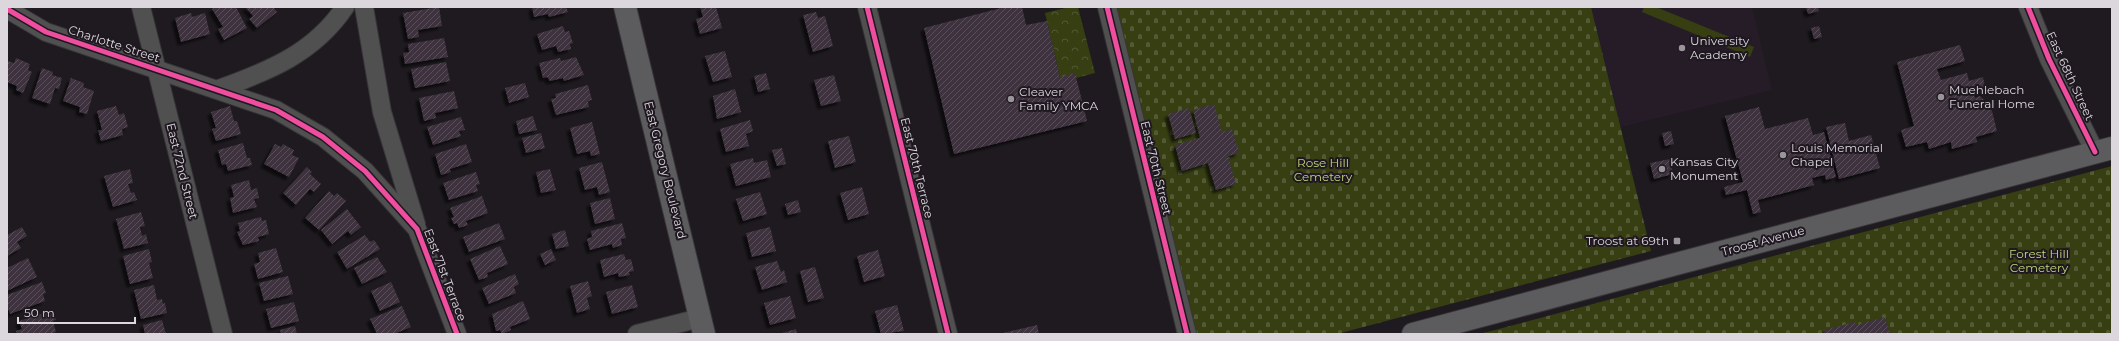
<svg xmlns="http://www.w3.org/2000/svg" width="2119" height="341" font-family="Montserrat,sans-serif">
<defs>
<pattern id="cemetery-stones" width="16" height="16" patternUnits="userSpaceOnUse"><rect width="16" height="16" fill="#363e12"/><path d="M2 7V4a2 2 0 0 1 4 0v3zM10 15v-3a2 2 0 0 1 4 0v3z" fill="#525934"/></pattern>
<pattern id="park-crowns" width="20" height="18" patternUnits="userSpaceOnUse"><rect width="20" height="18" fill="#363e12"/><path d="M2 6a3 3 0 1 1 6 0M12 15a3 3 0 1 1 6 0" fill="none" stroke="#525934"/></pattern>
<pattern id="building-hatch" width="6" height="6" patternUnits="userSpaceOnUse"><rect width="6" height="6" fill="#3c333e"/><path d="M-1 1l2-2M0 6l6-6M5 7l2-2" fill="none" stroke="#585059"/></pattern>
<filter id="shadow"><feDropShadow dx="-3.5" dy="3.5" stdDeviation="1" flood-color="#0009"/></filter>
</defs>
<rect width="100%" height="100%" fill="#1e1a1f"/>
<polygon fill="#251c28" points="1591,7 1752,7 1772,90 1621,127"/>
<g fill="url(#cemetery-stones)">
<polygon points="1114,7 1591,7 1651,251 1337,334 1196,334"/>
<polygon points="2112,166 2112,334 1480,334"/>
</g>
<polygon fill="url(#park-crowns)" points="1069,7 1078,7 1095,73 1076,78 1060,77 1045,13"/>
<polygon fill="#363e12" points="1644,7 1656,7 1754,47 1750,57 1642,12"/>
<g fill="url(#building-hatch)" filter="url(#shadow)">
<polygon points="215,7 236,7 247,28 224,40 218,29 223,27 212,9"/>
<polygon points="245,7 273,7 277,12 257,28 249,19 253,16"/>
<polygon points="439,7 442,26 418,30 419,37 408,39 403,13"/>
<polygon points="532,7 566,7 568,12 549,17 548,14 534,17"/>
<polygon points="700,7 716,7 722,28 700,34 696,19 703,17"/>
<polygon points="1005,7 1022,7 1026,25 1047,21 1060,77 1075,73 1087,121 954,154 924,28"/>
<polygon points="1806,7 1818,7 1819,11 1808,14"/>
<polygon points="816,12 818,18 825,16 833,46 813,52 803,15"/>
<polygon points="191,13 192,17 205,13 210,34 181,42 175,18"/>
<polygon points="563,26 565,32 569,31 573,43 570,44 571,49 558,52 556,46 542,50 537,34"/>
<polygon points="1819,26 1822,37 1814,39 1811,28"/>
<polygon points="444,38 448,57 405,64 403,53 409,52 408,44"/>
<polygon points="1960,45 1965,61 1937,69 1941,80 1967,73 1969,81 1983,77 1986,91 1974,94 1975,98 1980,96 1991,107 1997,131 1976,137 1977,142 1952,149 1951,142 1929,149 1927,142 1906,147 1901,130 1914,126 1897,62"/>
<polygon points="725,51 732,77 713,82 705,56"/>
<polygon points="576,57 584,75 564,81 563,78 550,81 547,77 543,78 539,63 560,58 561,61"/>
<polygon points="16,58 30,64 28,70 32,72 23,93 16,90 17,86 7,82 7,64 8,61 14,63"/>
<polygon points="446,62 450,81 415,88 411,69"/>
<polygon points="42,68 53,72 52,75 62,78 59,89 55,88 50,104 32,98"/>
<polygon points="766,73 770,89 758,92 754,76"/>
<polygon points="834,75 841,101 821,106 814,80"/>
<polygon points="71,78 84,83 83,87 94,91 87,114 79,112 80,107 63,101"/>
<polygon points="525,83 529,97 509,103 505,88"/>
<polygon points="588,85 592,100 588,101 589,107 556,115 551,99 556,98 555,94"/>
<polygon points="735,89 741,112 717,119 713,96"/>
<polygon points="454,91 458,108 435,113 436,118 424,121 419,98"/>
<polygon points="1214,104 1222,132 1232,129 1239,153 1228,156 1236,184 1216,190 1208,163 1182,171 1175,145 1200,138 1193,110"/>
<polygon points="116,106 119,115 124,113 128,127 122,129 123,135 101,141 98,130 102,130 97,111"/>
<polygon points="230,106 234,121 237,121 241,134 216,141 212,129 216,128 211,112"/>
<polygon points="1759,107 1765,129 1808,118 1813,135 1824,132 1836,177 1826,180 1825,175 1812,178 1814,185 1758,200 1761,212 1753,214 1747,190 1726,195 1724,187 1743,182 1725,116"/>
<polygon points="1189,108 1196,133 1175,139 1168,114"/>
<polygon points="533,116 537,130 519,134 516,121"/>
<polygon points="461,117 465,130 459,131 461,136 433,145 427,127"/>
<polygon points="750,120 753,131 746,134 749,146 726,152 720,129"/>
<polygon points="592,122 600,154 591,156 590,151 577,154 570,128"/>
<polygon points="1845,123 1849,141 1871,135 1880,168 1839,179 1826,127"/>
<polygon points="1671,131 1674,144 1665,146 1662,133"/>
<polygon points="541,133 545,148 526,153 522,138"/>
<polygon points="849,136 856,162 835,168 828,141"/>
<polygon points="243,143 247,158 250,158 252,165 228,171 226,164 222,165 218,150"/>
<polygon points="275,144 281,147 283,144 294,150 292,155 299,158 289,177 264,164"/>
<polygon points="466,144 472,162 450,169 451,172 441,175 435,154"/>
<polygon points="782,148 786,164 777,166 772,150"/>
<polygon points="753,158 754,163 767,160 771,177 736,186 730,164"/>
<polygon points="1670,159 1673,174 1654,179 1650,163"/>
<polygon points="602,162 610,192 599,195 597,187 585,190 579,168"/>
<polygon points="307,167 312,172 310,174 321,184 314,192 310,189 296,205 283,193"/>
<polygon points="130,169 133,183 128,184 131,193 134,192 137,200 113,207 104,176"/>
<polygon points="550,169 556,190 541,193 536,172"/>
<polygon points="476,172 480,184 476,185 478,191 449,200 443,183"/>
<polygon points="249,180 251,190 257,188 259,198 254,199 257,207 233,213 230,198 234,197 231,185"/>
<polygon points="862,187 869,214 848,220 840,193"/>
<polygon points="329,191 334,196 337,193 346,201 319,230 305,218"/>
<polygon points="760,192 767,214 743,221 736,199"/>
<polygon points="482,196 488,213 466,221 468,225 459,228 457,223 454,224 451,218 454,217 450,208"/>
<polygon points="610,198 615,219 595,224 590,203"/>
<polygon points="798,200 801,212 788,215 785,204"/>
<polygon points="347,209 361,227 351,235 348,231 332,244 321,230"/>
<polygon points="141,212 145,226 140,227 142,236 146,234 148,243 124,249 116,219"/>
<polygon points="261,217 262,221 266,220 269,234 258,237 259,241 243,245 237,232 240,231 238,223"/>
<polygon points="499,223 505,239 469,252 463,237"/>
<polygon points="622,223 626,238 621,239 622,245 613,248 612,244 590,250 587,239 592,237 591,231"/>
<polygon points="22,227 27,236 17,242 21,248 7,256 7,235"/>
<polygon points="770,227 776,251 752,257 746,233"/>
<polygon points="565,230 569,246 556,249 552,234"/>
<polygon points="365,235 370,242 374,240 380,249 347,269 337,252"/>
<polygon points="500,246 508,264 487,273 488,277 479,280 470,259"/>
<polygon points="276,248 283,272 258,279 254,264 260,262 258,253"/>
<polygon points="149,249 152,262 149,263 153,278 130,284 123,256"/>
<polygon points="551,249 556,260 545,265 540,254"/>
<polygon points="878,250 885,276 864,282 857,256"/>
<polygon points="624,254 626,260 631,259 634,271 629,272 630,275 619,277 618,273 604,277 600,260"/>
<polygon points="377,257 387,272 362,284 354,268"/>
<polygon points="28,258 37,277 7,291 7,268"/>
<polygon points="777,261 781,272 784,270 787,282 762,290 755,267"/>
<polygon points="815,267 824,298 808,302 800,271"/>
<polygon points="515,274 519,284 514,287 516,293 489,304 482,288"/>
<polygon points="288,276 293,294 264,301 259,283"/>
<polygon points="588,281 592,296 587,298 590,309 577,313 570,286"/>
<polygon points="42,282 46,293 43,294 45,301 10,314 7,305 7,295"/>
<polygon points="391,282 400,302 380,311 371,291"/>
<polygon points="154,285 157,300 162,299 163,304 165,303 167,313 141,319 134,290"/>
<polygon points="632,285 638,307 612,314 606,292"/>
<polygon points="790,296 796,318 770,325 764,303"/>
<polygon points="523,301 530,319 510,327 511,330 502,334 500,330 496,331 492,314"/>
<polygon points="294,302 299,321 271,328 266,309"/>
<polygon points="897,305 904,331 881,334 875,311"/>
<polygon points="402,306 411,327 394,334 377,334 370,319"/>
<polygon points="53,310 56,320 53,321 56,332 49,334 17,334 16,331 22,329 19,321"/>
<polygon points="1885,317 1889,332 1891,331 1892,334 1825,334 1824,330 1855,322 1856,325"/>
<polygon points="162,320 166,334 145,334 143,325"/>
<polygon points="1037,325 1039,334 1003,334 1003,333"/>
<polygon points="295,326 297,334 281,334 280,330"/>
<polygon points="796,329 797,334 779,334"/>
</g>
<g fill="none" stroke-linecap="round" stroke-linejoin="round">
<defs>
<g id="minor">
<polyline points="141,7 223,334"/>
<polyline points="364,7 382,112 416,224"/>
<polyline points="867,7 948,334"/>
<polyline points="1107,7 1187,334"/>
<polyline points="2028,7 2049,59 2095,152"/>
<polyline points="7,9 46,32 276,110 323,137 365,171 417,229 457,334"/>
<path d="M219,89C269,71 314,53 345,7"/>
<polyline points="637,334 700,318"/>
</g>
<g id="major">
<polyline points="625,7 704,334"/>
<polyline points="1413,334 2112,148"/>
</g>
</defs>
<use href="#minor" stroke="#383539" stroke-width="20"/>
<use href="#major" stroke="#383539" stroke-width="24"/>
<use href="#minor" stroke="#505051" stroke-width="18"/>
<use href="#major" stroke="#5c5b5e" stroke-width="22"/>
<defs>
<g id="cycleway">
<polyline points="867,7 948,334"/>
<polyline points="1107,7 1187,334"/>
<polyline points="2028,7 2049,59 2095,152"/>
<polyline points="7,9 46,32 276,110 323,137 365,171 417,229 457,334"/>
</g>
</defs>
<use href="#cycleway" stroke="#1f1821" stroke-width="8"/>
<use href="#cycleway" stroke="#ef4d9e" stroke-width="5"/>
</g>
<g fill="#9a959a" stroke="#1f1821" stroke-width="1.5">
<circle cx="1682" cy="48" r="4"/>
<circle cx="1941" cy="97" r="4"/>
<circle cx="1011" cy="99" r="4"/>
<circle cx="1783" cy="155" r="4"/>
<circle cx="1662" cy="169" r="4"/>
<rect x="1673" y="237" width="8" height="8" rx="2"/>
</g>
<g text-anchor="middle" stroke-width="4" stroke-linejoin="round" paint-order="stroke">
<g font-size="12" fill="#dcd7dd" stroke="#1f1821" text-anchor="start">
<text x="1690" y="45">University<tspan x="1690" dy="14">Academy</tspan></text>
<text x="1949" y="94">Muehlebach<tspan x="1949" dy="14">Funeral Home</tspan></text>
<text x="1019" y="96">Cleaver<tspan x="1019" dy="14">Family YMCA</tspan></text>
<text x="1791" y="152">Louis Memorial<tspan x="1791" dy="14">Chapel</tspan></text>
<text x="1670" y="166">Kansas City<tspan x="1670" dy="14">Monument</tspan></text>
<text x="1669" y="245" text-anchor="end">Troost at 69th</text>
</g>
<g font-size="12" fill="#dcd7dd" stroke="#1f1821">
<text transform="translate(114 44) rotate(18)" y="4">Charlotte Street</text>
<text transform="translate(2070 76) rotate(65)" y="4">East 68th Street</text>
<text transform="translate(917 168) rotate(76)" y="4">East 70th Terrace</text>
<text transform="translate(1156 168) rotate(76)" y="4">East 70th Street</text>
<text transform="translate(665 170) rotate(76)" y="4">East Gregory Boulevard</text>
<text transform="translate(182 171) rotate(76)" y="4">East 72nd Street</text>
<text transform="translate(1763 241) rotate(-15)" y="4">Troost Avenue</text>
<text transform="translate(445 275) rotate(69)" y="4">East 71st Terrace</text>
</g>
<g font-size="12" fill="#c0d579" stroke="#1f1821">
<text x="1323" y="167">Rose Hill<tspan x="1323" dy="14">Cemetery</tspan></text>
<text x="2039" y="258">Forest Hill<tspan x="2039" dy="14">Cemetery</tspan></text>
</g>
</g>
<rect width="2119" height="341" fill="none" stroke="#dcd7dd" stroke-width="16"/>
<path d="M18 317v6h117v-6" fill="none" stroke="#dcd7dd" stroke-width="2"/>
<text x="24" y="317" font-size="12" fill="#dcd7dd" stroke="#1f1821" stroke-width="3" paint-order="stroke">50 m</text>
</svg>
